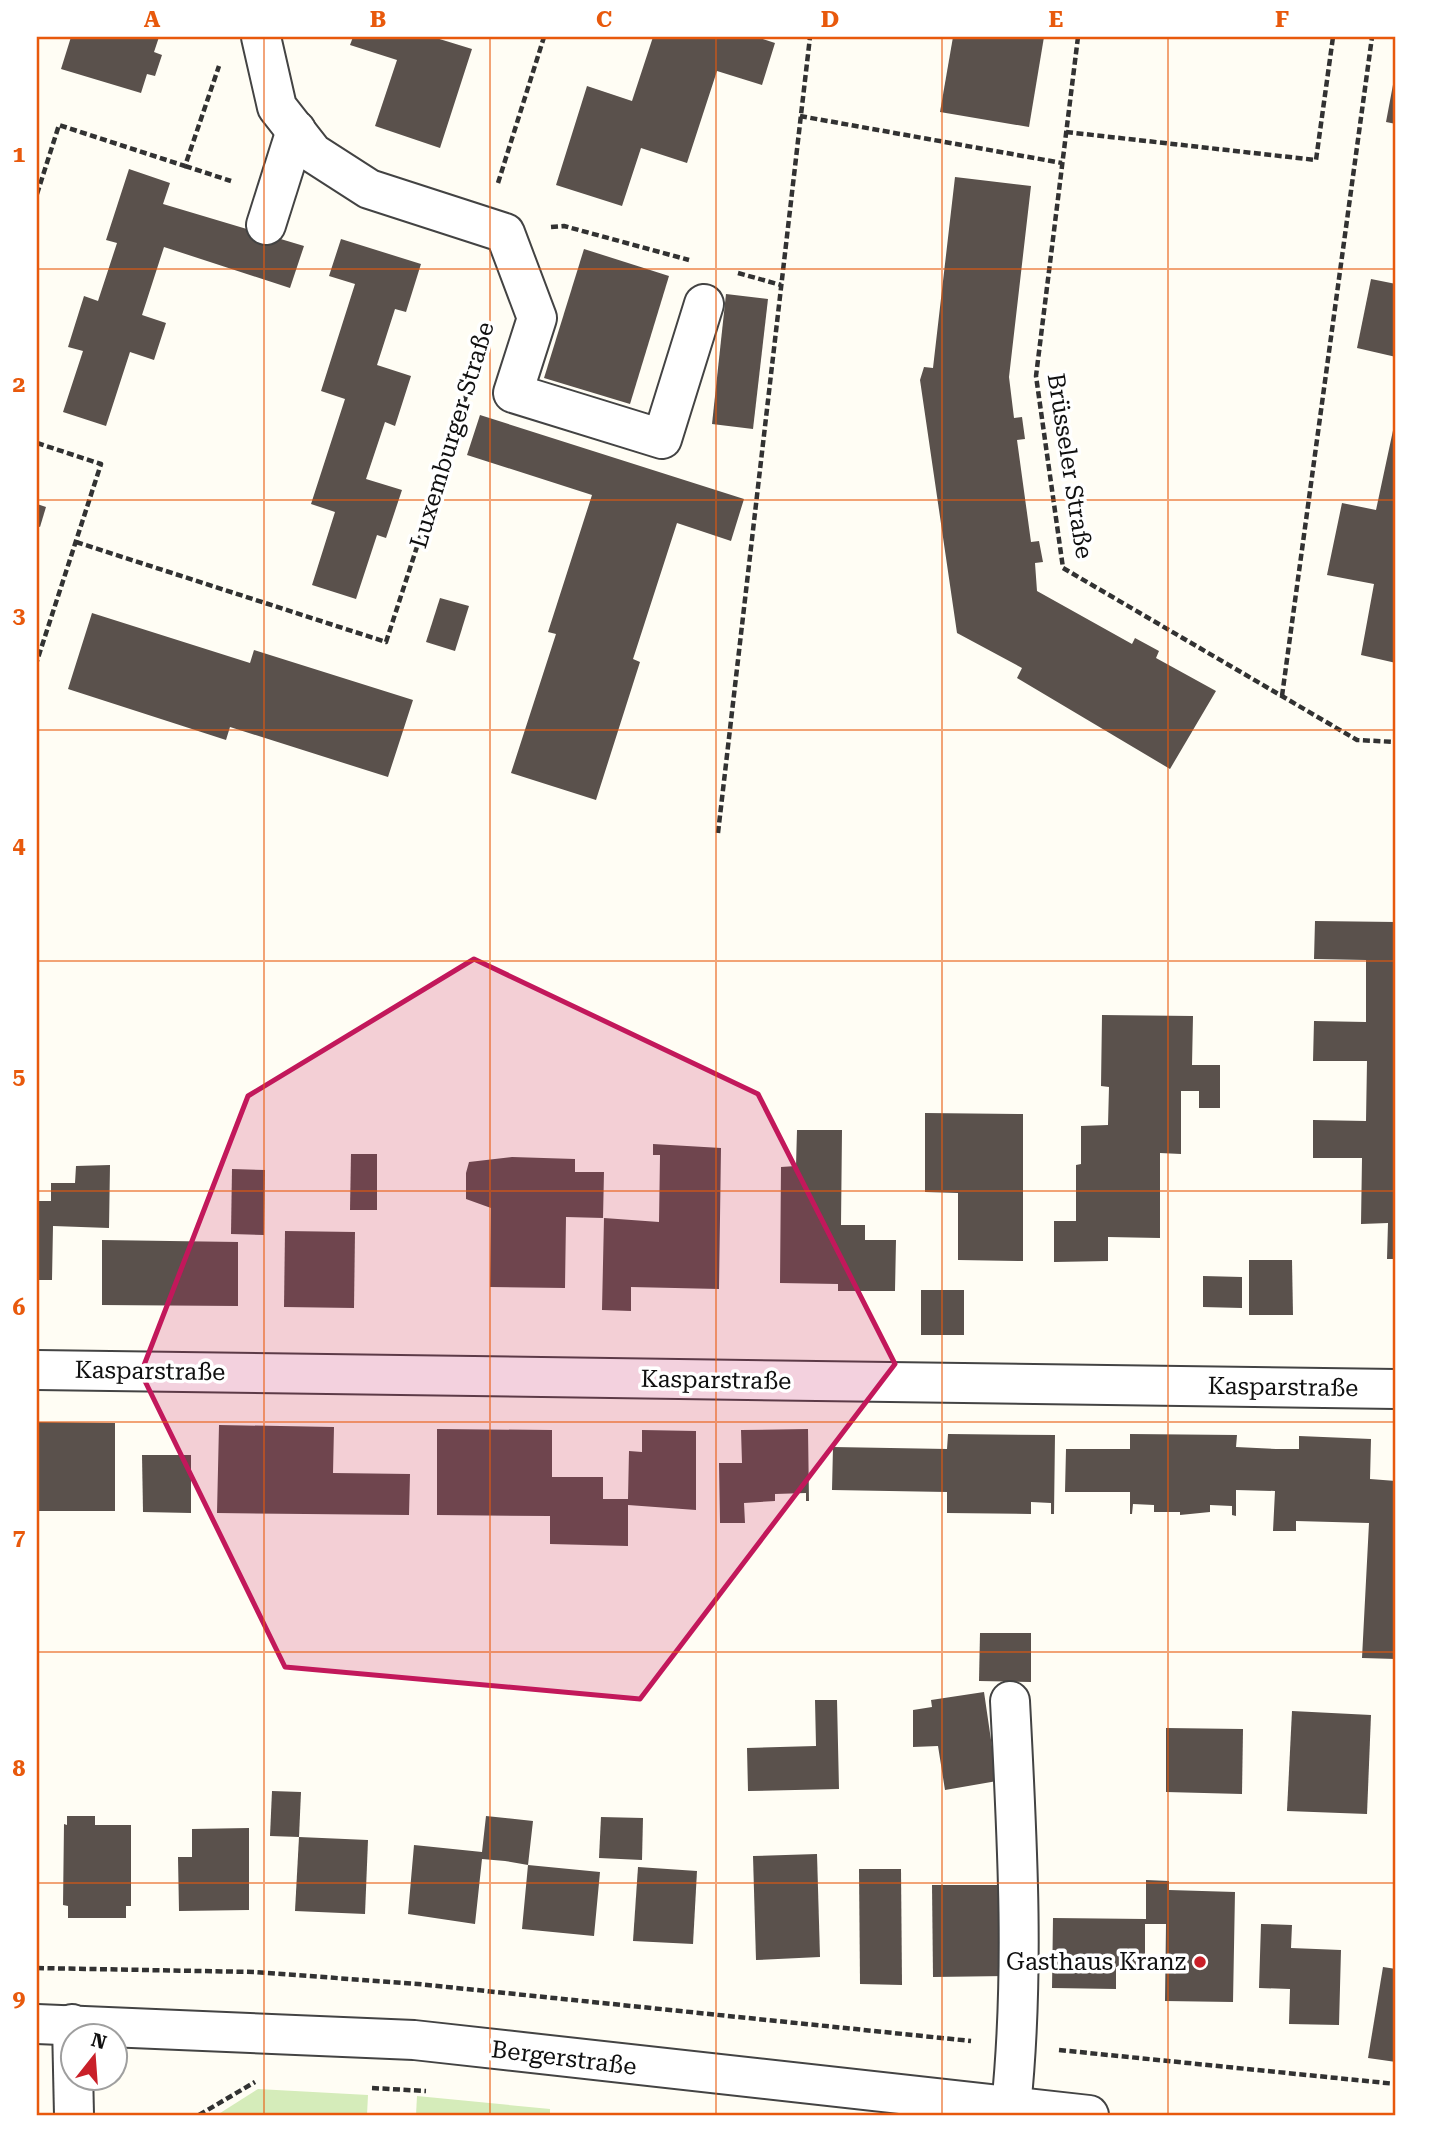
<svg xmlns="http://www.w3.org/2000/svg" width="1433" height="2152" font-family="'Roboto Serif',serif">
<rect width="100%" height="100%" fill="#fffdf4"/>
<g fill="#d5ecba">
<polygon points="258,2089 368,2095 367,2115 217,2115"/>
<polygon points="417,2096 550,2109 550,2115 416,2115"/>
</g>
<g fill="#5a514c">
<polygon points="71,37 159,37 154,52 162,55 155,76 147,74 141,93 61,69"/>
<polygon points="353,37 433,37 472,49 440,148 375,126 397,60 350,45"/>
<polygon points="653,37 757,37 775,43 762,85 717,71 687,163 641,148 622,206 556,185 587,86 632,101"/>
<polygon points="953,37 1044,37 1029,127 940,112"/>
<polygon points="1395,74 1396,74 1396,124 1386,122"/>
<polygon points="129,169 170,183 163,204 304,246 290,288 164,247 142,315 166,323 154,360 130,352 106,426 63,412 83,351 68,347 84,296 98,301 117,243 106,240"/>
<polygon points="955,177 1031,186 1009,377 1014,418 1022,417 1025,439 1017,440 1031,542 1039,541 1043,562 1035,563 1037,591 1132,644 1135,638 1159,651 1156,658 1216,691 1170,769 1017,678 1022,668 957,633 920,380 924,367 933,368"/>
<polygon points="341,239 421,264 406,312 395,309 377,365 411,376 395,426 385,422 366,479 402,490 386,538 377,535 356,599 312,585 335,512 311,504 345,399 321,391 355,284 329,276"/>
<polygon points="584,249 669,276 630,404 544,378"/>
<polygon points="1371,279 1396,284 1396,357 1357,348"/>
<polygon points="726,294 768,299 753,429 712,424"/>
<polygon points="480,415 744,499 731,541 677,523 633,659 640,662 596,800 511,773 556,634 548,632 592,495 467,455"/>
<polygon points="1395,421 1396,421 1396,663 1361,655 1374,584 1327,575 1342,503 1376,510"/>
<polygon points="37,504 46,507 40,527 37,526"/>
<polygon points="440,598 469,606 455,651 426,642"/>
<polygon points="92,613 250,663 254,650 413,700 388,777 230,727 226,740 68,689"/>
<polygon points="1315,921 1396,922 1396,1259 1387,1259 1388,1223 1361,1224 1362,1158 1313,1158 1313,1120 1366,1121 1367,1061 1313,1061 1314,1021 1366,1022 1366,960 1314,959"/>
<polygon points="1102,1015 1193,1016 1192,1065 1220,1065 1220,1108 1199,1108 1199,1091 1181,1091 1181,1154 1160,1153 1160,1238 1108,1237 1108,1261 1054,1262 1054,1221 1076,1221 1076,1165 1081,1164 1081,1126 1108,1125 1109,1087 1101,1086"/>
<polygon points="925,1113 1023,1114 1023,1261 958,1260 958,1193 925,1192"/>
<polygon points="797,1130 842,1130 841,1225 865,1225 865,1240 896,1240 895,1291 838,1291 838,1284 780,1283 781,1167 796,1166"/>
<polygon points="653,1144 721,1148 719,1289 631,1287 631,1311 602,1310 604,1218 659,1222 660,1155 653,1155"/>
<polygon points="351,1154 377,1154 377,1210 350,1210"/>
<polygon points="512,1157 575,1159 575,1172 604,1172 603,1218 566,1217 565,1288 490,1287 491,1208 466,1199 466,1173 469,1162"/>
<polygon points="110,1165 109,1228 53,1226 52,1280 37,1280 37,1201 51,1201 51,1183 75,1183 76,1166"/>
<polygon points="232,1169 265,1170 264,1235 231,1234"/>
<polygon points="285,1231 355,1232 354,1308 284,1307"/>
<polygon points="102,1240 238,1242 238,1306 102,1305"/>
<polygon points="1249,1260 1292,1260 1293,1315 1249,1315"/>
<polygon points="1203,1276 1242,1277 1242,1308 1203,1307"/>
<rect x="921" y="1290" width="43" height="45"/>
<polygon points="37,1422 115,1423 115,1511 37,1511"/>
<polygon points="219,1425 334,1427 333,1473 410,1474 409,1515 217,1513"/>
<polygon points="437,1429 552,1430 552,1477 603,1477 603,1499 628,1499 629,1451 642,1452 642,1430 696,1431 696,1510 628,1505 628,1546 550,1544 550,1516 437,1515"/>
<polygon points="808,1429 809,1501 806,1501 806,1493 775,1494 775,1501 744,1503 745,1523 720,1523 719,1463 742,1463 741,1430"/>
<polygon points="948,1434 1055,1435 1054,1514 1051,1514 1051,1503 1031,1502 1031,1514 947,1513 947,1492 832,1490 833,1447 947,1449"/>
<polygon points="1130,1434 1237,1435 1236,1447 1276,1449 1299,1449 1299,1436 1371,1439 1370,1479 1396,1481 1396,1659 1362,1658 1369,1523 1296,1521 1296,1531 1273,1531 1275,1491 1236,1490 1236,1516 1232,1515 1232,1506 1210,1505 1210,1512 1180,1515 1180,1512 1154,1512 1154,1505 1133,1504 1132,1514 1130,1514 1130,1492 1065,1492 1066,1449 1130,1449"/>
<polygon points="142,1455 191,1455 191,1513 143,1512"/>
<polygon points="980,1633 1031,1633 1031,1682 979,1681"/>
<polygon points="984,1692 997,1781 945,1790 938,1746 913,1747 913,1710 932,1707 931,1700"/>
<polygon points="815,1700 837,1700 839,1789 748,1791 747,1748 816,1746"/>
<polygon points="1292,1711 1371,1715 1367,1814 1287,1811"/>
<polygon points="1166,1728 1243,1729 1242,1794 1166,1792"/>
<polygon points="272,1791 301,1792 299,1837 270,1836"/>
<polygon points="67,1816 95,1816 95,1825 131,1825 131,1906 126,1906 126,1918 68,1918 68,1906 63,1905 64,1824 67,1825"/>
<polygon points="486,1816 533,1821 528,1865 600,1872 594,1936 522,1929 528,1865 505,1861 482,1859 475,1924 408,1914 414,1845 482,1852"/>
<polygon points="601,1817 643,1818 642,1860 599,1858"/>
<polygon points="249,1828 249,1910 179,1911 178,1857 192,1857 192,1829"/>
<polygon points="299,1837 368,1840 365,1914 295,1911"/>
<polygon points="817,1854 820,1957 756,1960 753,1856"/>
<polygon points="638,1867 697,1871 693,1944 633,1941"/>
<polygon points="859,1869 901,1869 902,1985 860,1984"/>
<polygon points="1146,1880 1169,1881 1169,1890 1235,1892 1233,2002 1165,2001 1166,1924 1145,1924 1145,1967 1116,1967 1116,1989 1052,1988 1053,1918 1146,1919"/>
<polygon points="932,1885 1005,1885 1006,1976 933,1977"/>
<polygon points="1261,1924 1292,1925 1291,1948 1341,1950 1339,2025 1289,2024 1290,1989 1259,1988"/>
<polygon points="1383,1967 1396,1969 1396,2062 1368,2058"/>
</g>
<g fill="none" stroke-linecap="round" stroke-linejoin="round">
<defs>
<g id="minor">
<polyline points="261,37 277,107 313,153 369,189 505,233 537,318 513,393 662,439 704,304"/>
<polyline points="266,225 296,130"/>
<polyline points="37,1370 1396,1389"/>
<path d="M1010,1701C1017,1836 1025,1972 1011,2107"/>
<polyline points="37,2024 414,2040 1089,2115"/>
<polyline points="72,2024 74,2115"/>
</g>
</defs>
<use href="#minor" stroke="#434343" stroke-width="42"/>
<g stroke="#323232" stroke-width="4.5" stroke-dasharray="7 3.5" stroke-linecap="butt">
<polyline points="1078,37 1036,376 1063,568 1357,740 1396,742"/>
<polyline points="800,116 1062,163"/>
<polyline points="1066,132 1316,160 1333,37"/>
<polyline points="185,166 231,181"/>
<polyline points="498,183 544,37"/>
<polyline points="37,194 59,125 185,166 219,66"/>
<polyline points="551,227 564,226 689,260"/>
<polyline points="738,273 781,285"/>
<polyline points="37,443 101,464 37,661"/>
<polyline points="76,542 386,642 466,396"/>
<polyline points="1282,696 1372,37"/>
<polyline points="718,833 810,37"/>
<polyline points="37,1968 254,1972 418,1984 971,2041"/>
<polyline points="1059,2050 1396,2084"/>
<polyline points="372,2088 426,2091"/>
<polyline points="199,2115 255,2082"/>
</g>
<use href="#minor" stroke="#fff" stroke-width="38"/>
</g>
<path fill="#c2185b" fill-opacity="0.2" stroke="#c2185b" stroke-width="5" stroke-linejoin="round" d="M474,959L758,1094L895,1364L640,1699L285,1667L141,1373L248,1096Z"/>
<path fill="none" stroke="#e8590c" stroke-width="2" stroke-opacity="0.55" d="M264,37V2115M490,37V2115M716,37V2115M942,37V2115M1168,37V2115M37,269H1396M37,500H1396M37,730H1396M37,961H1396M37,1191H1396M37,1422H1396M37,1652H1396M37,1883H1396"/>
<circle fill="#c92029" stroke="#fff" stroke-width="2.5" cx="1200" cy="1962" r="7"/>
<g text-anchor="middle" stroke-width="7" stroke-linejoin="round" paint-order="stroke">
<g font-size="24" fill="#101010" stroke="#fff">
<text transform="translate(452 435) rotate(-73)" y="8">Luxemburger Straße</text>
<text transform="translate(1070 466) rotate(81)" y="8">Brüsseler Straße</text>
<text transform="translate(150 1371) rotate(1)" y="8">Kasparstraße</text>
<text transform="translate(716 1380) rotate(1)" y="8">Kasparstraße</text>
<text transform="translate(1283 1387) rotate(1)" y="8">Kasparstraße</text>
<text transform="translate(564 2058) rotate(7)" y="8">Bergerstraße</text>
</g>
<g font-size="24" fill="#101010" stroke="#fff" text-anchor="end">
<text x="1186" y="1970">Gasthaus Kranz</text>
</g>
</g>
<rect width="1433" height="2152" fill="none" stroke="#ffffff" stroke-width="77"/>
<g transform="translate(94 2057) rotate(17)"><circle r="33" fill="#ffffff" stroke="#9f9f9f" stroke-width="2"/>
<path d="M0-5L12 26L0 18L-12 26Z" fill="#c92029"/>
<text y="-10" font-size="19" font-weight="bold" text-anchor="middle" fill="#101010">N</text>
</g>
<rect x="38" y="38" width="1356" height="2076" fill="none" stroke="#e8590c" stroke-width="2.5"/>
<g font-size="23" text-anchor="middle" font-weight="bold" fill="#e8590c">
<text x="152" y="27">A</text>
<text x="378" y="27">B</text>
<text x="604" y="27">C</text>
<text x="830" y="27">D</text>
<text x="1056" y="27">E</text>
<text x="1282" y="27">F</text>
<text x="19" y="162">1</text>
<text x="19" y="392">2</text>
<text x="19" y="623">3</text>
<text x="19" y="853">4</text>
<text x="19" y="1084">5</text>
<text x="19" y="1315">6</text>
<text x="19" y="1545">7</text>
<text x="19" y="1776">8</text>
<text x="19" y="2006">9</text>
</g>
</svg>
